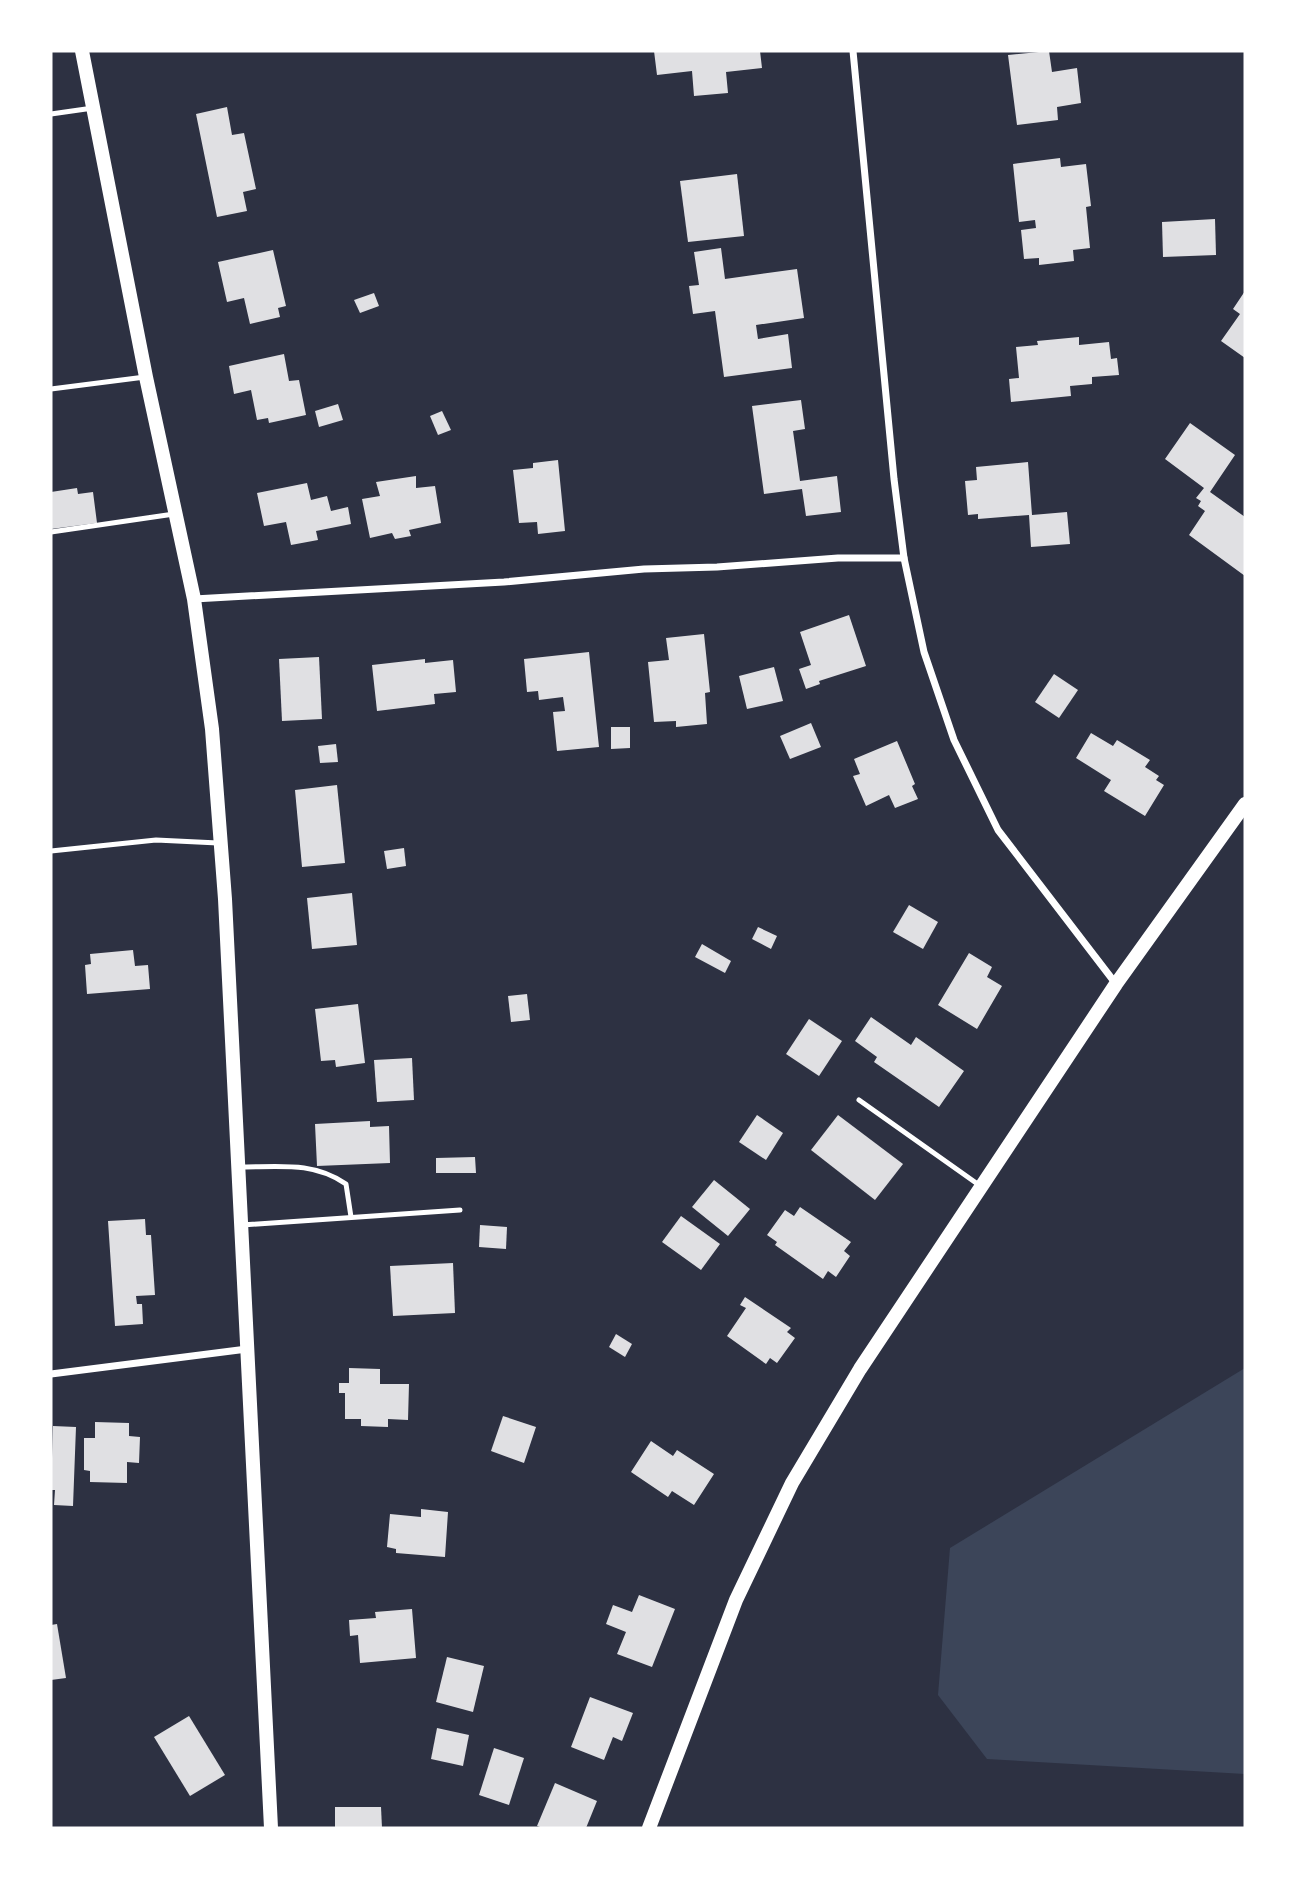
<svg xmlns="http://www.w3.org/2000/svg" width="1296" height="1879" font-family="'DejaVu Sans',sans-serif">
<rect width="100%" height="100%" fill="#2d3142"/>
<polygon fill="#3c4559" points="1245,1368 1245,1774 987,1759 938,1695 950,1548"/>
<g fill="#e0e0e3">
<polygon points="654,51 760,51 762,68 726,72 728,93 694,96 692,71 657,75"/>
<polygon points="1049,51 1052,72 1077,68 1081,103 1057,107 1058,120 1017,125 1008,55"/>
<polygon points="227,107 232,135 244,133 256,189 243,192 247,211 217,217 196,114"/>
<polygon points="1060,158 1061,167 1086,164 1091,206 1086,207 1090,248 1073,250 1074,261 1039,265 1039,258 1024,259 1021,230 1036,228 1035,220 1019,222 1013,164"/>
<polygon points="737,174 744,236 688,242 680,181"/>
<polygon points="1215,219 1216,255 1163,257 1162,222"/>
<polygon points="721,248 725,279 797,269 804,318 756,325 758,339 788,334 792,368 724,377 715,311 693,314 689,286 699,285 694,252"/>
<polygon points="273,250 286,306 278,308 280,317 250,324 244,298 227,302 218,262"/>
<polygon points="1245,291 1245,358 1221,341 1240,314 1233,309"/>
<polygon points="374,293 379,306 360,313 354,300"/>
<polygon points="1079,337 1079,345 1109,342 1111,359 1117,358 1119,375 1092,377 1092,384 1070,386 1071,396 1011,402 1009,379 1019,378 1016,347 1038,345 1037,341"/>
<polygon points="284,354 289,381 299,380 306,415 269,423 268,418 257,420 251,390 234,394 229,366"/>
<polygon points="801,400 805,429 793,431 800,481 837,476 841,512 806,516 802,489 764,494 752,406"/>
<polygon points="338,404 343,420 319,427 315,411"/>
<polygon points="442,411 451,430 438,435 430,416"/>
<polygon points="1190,423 1235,455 1210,492 1245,517 1245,576 1189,535 1205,511 1198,506 1201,501 1196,498 1204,488 1165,459"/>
<polygon points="558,460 565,531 538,534 537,522 519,523 513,470 533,468 533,463"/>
<polygon points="1028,462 1032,515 1067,512 1070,544 1031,547 1029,515 978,519 978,514 968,515 965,481 977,480 976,467"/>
<polygon points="416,476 416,488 435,486 441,523 409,530 411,536 395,539 392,533 370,538 362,499 380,496 376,482"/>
<polygon points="307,483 311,500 327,496 331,511 348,507 351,524 316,531 318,540 291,545 286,522 264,526 257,493"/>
<polygon points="77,488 78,494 93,492 97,523 51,529 51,492"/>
<polygon points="849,615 866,666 819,681 820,684 806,689 799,669 811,665 800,632"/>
<polygon points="704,634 710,692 705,693 707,724 676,727 676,721 654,722 648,662 669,660 666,638"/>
<polygon points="589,652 599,747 557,751 553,712 565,711 563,697 539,700 538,691 527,692 524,659"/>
<polygon points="319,657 322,719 282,721 279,659"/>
<polygon points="425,659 425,663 453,660 456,692 434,694 435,704 377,711 372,665"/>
<polygon points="774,667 783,701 747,709 739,676"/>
<polygon points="1054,674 1078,690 1059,718 1035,702"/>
<polygon points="811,723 821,747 790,759 780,736"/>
<polygon points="611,727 630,727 630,748 611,749"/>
<polygon points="1091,733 1113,746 1117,740 1150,760 1145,767 1159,776 1156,780 1164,785 1145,816 1104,791 1111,780 1076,758"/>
<polygon points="897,741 915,784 912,786 918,799 895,808 889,795 866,806 853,776 860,774 854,759"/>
<polygon points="336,744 338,762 320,763 318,746"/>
<polygon points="337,785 345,863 302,867 295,790"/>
<polygon points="404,848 406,866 387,869 384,851"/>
<polygon points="352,893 357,945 312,949 307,898"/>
<polygon points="909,905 938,922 923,949 893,932"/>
<polygon points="758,927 777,936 771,949 752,939"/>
<polygon points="702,944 731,961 725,973 695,957"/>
<polygon points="133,950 135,966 148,965 150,989 87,994 85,965 91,964 90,954"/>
<polygon points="969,953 992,967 987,977 1002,986 977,1029 938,1005"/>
<polygon points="527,994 530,1020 511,1022 508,996"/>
<polygon points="358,1004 365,1063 336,1067 335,1060 321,1061 315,1009"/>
<polygon points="871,1017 911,1045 916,1037 964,1071 939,1107 874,1062 877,1057 855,1041"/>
<polygon points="809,1019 842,1041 819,1076 786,1054"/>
<polygon points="412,1058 414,1100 377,1102 374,1060"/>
<polygon points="757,1115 783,1133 766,1160 739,1142"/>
<polygon points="838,1115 903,1164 875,1200 811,1150"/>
<polygon points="370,1121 370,1127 389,1126 390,1163 317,1166 315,1124"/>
<polygon points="475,1157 476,1173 436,1173 436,1158"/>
<polygon points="714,1180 750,1209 728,1236 692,1207"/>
<polygon points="800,1207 851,1242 844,1251 850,1256 836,1277 828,1271 823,1279 775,1245 777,1242 767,1235 785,1210 794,1216"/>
<polygon points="681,1216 720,1244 701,1270 662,1242"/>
<polygon points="145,1219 146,1235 151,1235 155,1295 136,1296 137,1304 142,1304 143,1324 115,1326 108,1221"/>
<polygon points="480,1225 507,1227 506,1249 479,1247"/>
<polygon points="453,1263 455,1313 393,1316 390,1266"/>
<polygon points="745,1297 791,1328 787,1332 795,1338 777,1363 770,1358 766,1364 727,1336 746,1308 740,1305"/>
<polygon points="616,1334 632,1344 625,1357 609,1347"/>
<polygon points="349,1368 380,1369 380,1384 409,1384 408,1420 388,1419 388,1427 361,1426 361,1419 345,1419 345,1393 339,1393 339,1383 349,1383"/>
<polygon points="503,1416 536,1427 524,1463 491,1451"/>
<polygon points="95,1422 129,1423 129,1436 140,1437 139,1463 127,1462 127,1483 90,1482 90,1471 84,1470 84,1438 95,1438"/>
<polygon points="53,1426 76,1427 73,1506 54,1505 55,1490 51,1490"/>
<polygon points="651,1441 673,1456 677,1450 714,1474 694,1505 672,1491 668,1497 631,1472"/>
<polygon points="421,1509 448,1512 445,1557 396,1553 396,1549 387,1547 390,1514 421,1517"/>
<polygon points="639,1595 675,1609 652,1667 617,1654 626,1632 606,1624 613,1605 632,1612"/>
<polygon points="412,1609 416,1658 360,1663 358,1635 350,1636 349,1620 376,1618 375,1612"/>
<polygon points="57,1624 66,1678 51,1680 51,1625"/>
<polygon points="447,1657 484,1666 473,1712 436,1702"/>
<polygon points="590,1697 633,1713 622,1741 613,1737 604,1760 571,1747"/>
<polygon points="189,1716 225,1775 190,1796 154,1737"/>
<polygon points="437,1728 469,1735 463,1766 431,1759"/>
<polygon points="494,1748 524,1758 509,1805 479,1795"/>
<polygon points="555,1783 597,1801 586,1828 543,1828 537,1826"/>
<polygon points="335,1807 381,1807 382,1828 335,1828"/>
</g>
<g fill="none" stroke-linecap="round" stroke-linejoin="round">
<g stroke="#fff" stroke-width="5">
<polyline points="51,114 93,108"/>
<polyline points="51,389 145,377"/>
<polyline points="51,532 174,514"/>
<polyline points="51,851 156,840 218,843"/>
<polyline points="859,1100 979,1185"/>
<path d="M239,1167C278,1167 313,1161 346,1184L351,1217"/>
<polyline points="242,1225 460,1210"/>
</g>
<g stroke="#fff" stroke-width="7">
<polyline points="853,51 894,479 904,558 924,652 954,740 998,830 1116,984"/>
<polyline points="194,599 504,582 644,569 717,567 838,558 904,558"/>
<polyline points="51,1374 247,1349"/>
</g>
<g stroke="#fff" stroke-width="14">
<polyline points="82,51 146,377 194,599 212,729 225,899 271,1828"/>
<polyline points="649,1828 736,1600 792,1483 860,1369 1116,984 1245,804"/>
</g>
</g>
<rect width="1296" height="1879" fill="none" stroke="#ffffff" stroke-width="105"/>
</svg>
